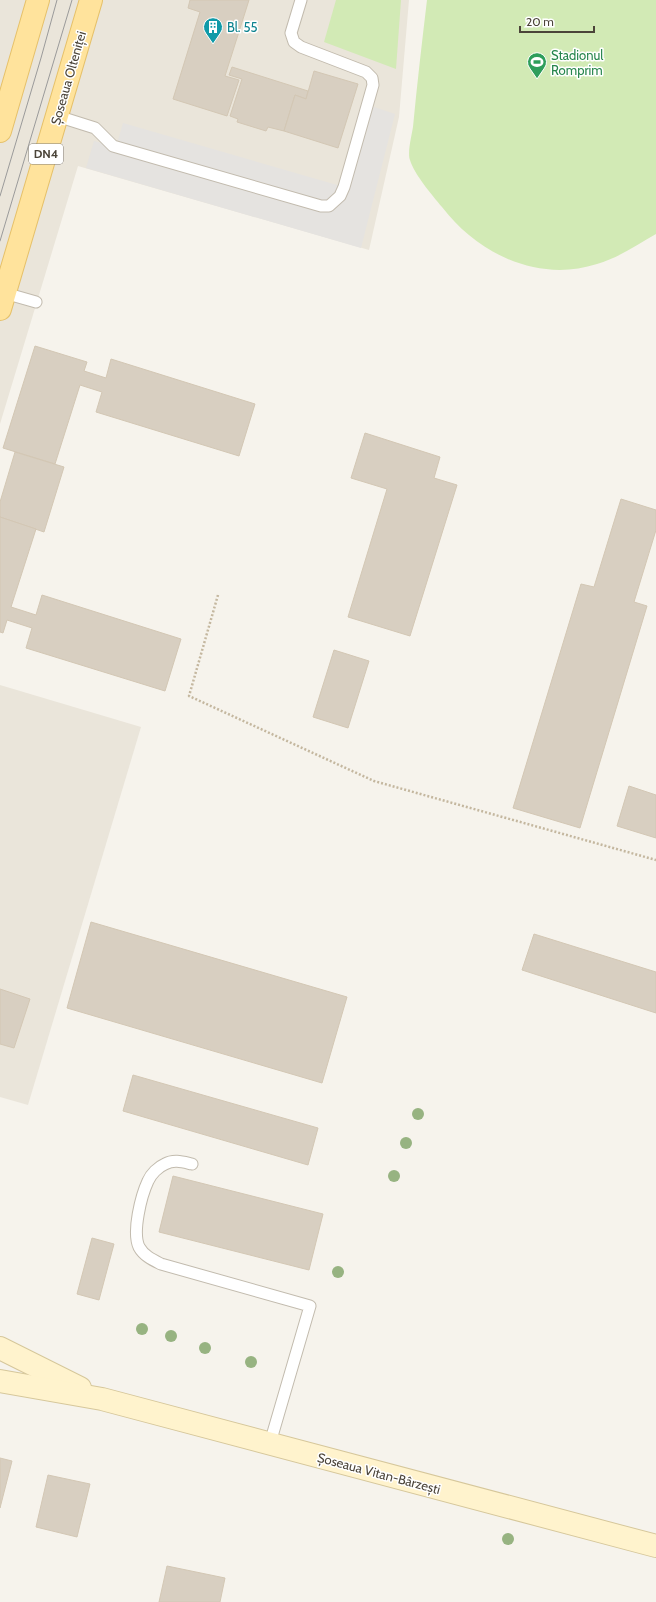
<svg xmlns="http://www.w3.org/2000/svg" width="656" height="1602" font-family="Cabin,sans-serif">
<rect width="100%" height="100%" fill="#f6f3ec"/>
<g fill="#eae5da">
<polygon points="0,0 409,0 399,117 369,250 78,166 0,424"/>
<polygon points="0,685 141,727 28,1105 0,1097"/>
</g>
<g fill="#d2eab5">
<polygon points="336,0 401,0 396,69 324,42"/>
<path d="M427,0H656V234C637,245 618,258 597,264C538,283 478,254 442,207C432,195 414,174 410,160C407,153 412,134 413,127C417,84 422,42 427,0Z"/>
</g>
<polygon fill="#e5e3e0" points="368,105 395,114 361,248 86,168 94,141 116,147 123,123 344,187"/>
<g fill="#d8cfc1" stroke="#d3c7b4">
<polygon points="190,0 249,0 225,76 239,80 227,116 173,99 200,12 188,8"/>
<polygon points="232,67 308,91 306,99 295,95 284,131 268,127 266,131 237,122 238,119 230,116 242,79 229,75"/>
<polygon points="314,71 358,84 338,148 284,131 295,95 306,99"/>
<polygon points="35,346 87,362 84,371 106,378 111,359 255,404 239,456 96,412 102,392 80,385 55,464 3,448"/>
<polygon points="365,433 440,457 434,478 457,485 410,636 348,617 387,489 351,478"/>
<polygon points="15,452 64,467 44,532 0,517 0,502"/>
<polygon points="621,499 656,510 656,530 634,602 647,606 580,828 513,808 581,584 594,587"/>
<polygon points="0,517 36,529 11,607 36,615 42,595 181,639 165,691 26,648 32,628 7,620 3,633 0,632"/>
<polygon points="334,650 369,661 348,728 313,717"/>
<polygon points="629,786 656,795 656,838 617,826"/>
<polygon points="91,922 347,997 322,1083 67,1008"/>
<polygon points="534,934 656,972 656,1013 522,970"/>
<polygon points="0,989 30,999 14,1048 0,1044"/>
<polygon points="133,1075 318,1128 308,1165 123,1111"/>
<polygon points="173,1176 323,1214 309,1270 159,1232"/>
<polygon points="92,1238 114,1244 99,1300 77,1294"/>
<polygon points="0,1458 12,1461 0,1508"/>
<polygon points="48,1475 90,1484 77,1537 36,1527"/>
<polygon points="167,1566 225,1578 220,1602 159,1602"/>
</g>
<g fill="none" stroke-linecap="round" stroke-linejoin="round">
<defs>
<g id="lane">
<polyline points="57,116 95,128 113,146 321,206 329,206 340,196 344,187 373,85 372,78 366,72 301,47 294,42 291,33 301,0"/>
<polyline points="1,292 36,302"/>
<path d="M192,1164C183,1162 174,1159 165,1164C158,1167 151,1174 148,1181C141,1196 132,1232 139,1247C144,1256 153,1260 161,1264L310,1306L270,1443"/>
</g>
<g id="secondary">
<polyline points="0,1348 80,1388"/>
<polyline points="0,1381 102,1399 656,1546"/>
</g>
<g id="primary">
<polyline points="0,131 38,0"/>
<polyline points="0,309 91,0"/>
</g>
</defs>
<use href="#lane" stroke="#c2bbae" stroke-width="13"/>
<use href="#secondary" stroke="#d6c79b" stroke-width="24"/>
<use href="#primary" stroke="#e6c16a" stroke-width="24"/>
<polyline stroke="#c4b79f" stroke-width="2.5" stroke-dasharray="2 2" stroke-linecap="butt" points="218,595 189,696 374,781 656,860"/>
<use href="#lane" stroke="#fff" stroke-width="11"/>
<use href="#secondary" stroke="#fff3cd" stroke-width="22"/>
<use href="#primary" stroke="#ffe39c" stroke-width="22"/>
<g stroke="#9a9a9a" stroke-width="1">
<polyline points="0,196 41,58 57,0"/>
<polyline points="0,241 72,0"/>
</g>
</g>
<g fill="#97b381">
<circle cx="418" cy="1114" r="6"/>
<circle cx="406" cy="1143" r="6"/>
<circle cx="394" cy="1176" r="6"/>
<circle cx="338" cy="1272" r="6"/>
<circle cx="142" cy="1329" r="6"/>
<circle cx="171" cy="1336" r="6"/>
<circle cx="205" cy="1348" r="6"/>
<circle cx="251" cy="1362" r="6"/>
<circle cx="508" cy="1539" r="6"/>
</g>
<defs>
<symbol id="building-pin" viewBox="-11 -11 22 30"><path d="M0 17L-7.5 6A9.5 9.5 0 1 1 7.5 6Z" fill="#0f9aa8" stroke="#fff"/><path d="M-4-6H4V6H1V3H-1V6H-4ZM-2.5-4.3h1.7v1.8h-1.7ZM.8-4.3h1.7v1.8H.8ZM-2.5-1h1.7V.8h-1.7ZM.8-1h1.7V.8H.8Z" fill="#fff"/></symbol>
<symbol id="stadium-pin" viewBox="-11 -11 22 30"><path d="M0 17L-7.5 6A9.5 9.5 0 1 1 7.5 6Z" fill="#2e9e5b" stroke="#fff"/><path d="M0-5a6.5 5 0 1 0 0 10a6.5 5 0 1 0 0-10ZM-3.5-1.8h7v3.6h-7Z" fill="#fff"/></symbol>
</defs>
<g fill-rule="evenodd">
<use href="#building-pin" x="202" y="16" width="22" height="30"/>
<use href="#stadium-pin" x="526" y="51" width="22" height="30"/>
</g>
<g text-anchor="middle" stroke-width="3" stroke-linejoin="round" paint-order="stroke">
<rect fill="#fff" stroke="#817c74" stroke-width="1" x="29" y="144" width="34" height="20" rx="3"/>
<g font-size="12" font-weight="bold" fill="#4b4439">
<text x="46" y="158">DN4</text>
</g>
<g font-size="13" fill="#0d838f" stroke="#fff" text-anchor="start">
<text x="227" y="32">Bl. 55</text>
</g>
<g font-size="13" fill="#27864d" stroke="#fff" text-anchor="start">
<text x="551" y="60">Stadionul<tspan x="551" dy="15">Romprim</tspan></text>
</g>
<g font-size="13" fill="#4b4439" stroke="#fff">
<text transform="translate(68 78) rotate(-74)" y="5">Șoseaua Olteniței</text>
<text transform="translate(379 1473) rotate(15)" y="5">Șoseaua Vitan-Bârzești</text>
</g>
</g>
<path d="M520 26v6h74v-6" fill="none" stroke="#4b4439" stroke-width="2"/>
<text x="526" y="26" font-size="12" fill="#4b4439" stroke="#ffffff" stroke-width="3" paint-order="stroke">20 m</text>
</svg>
